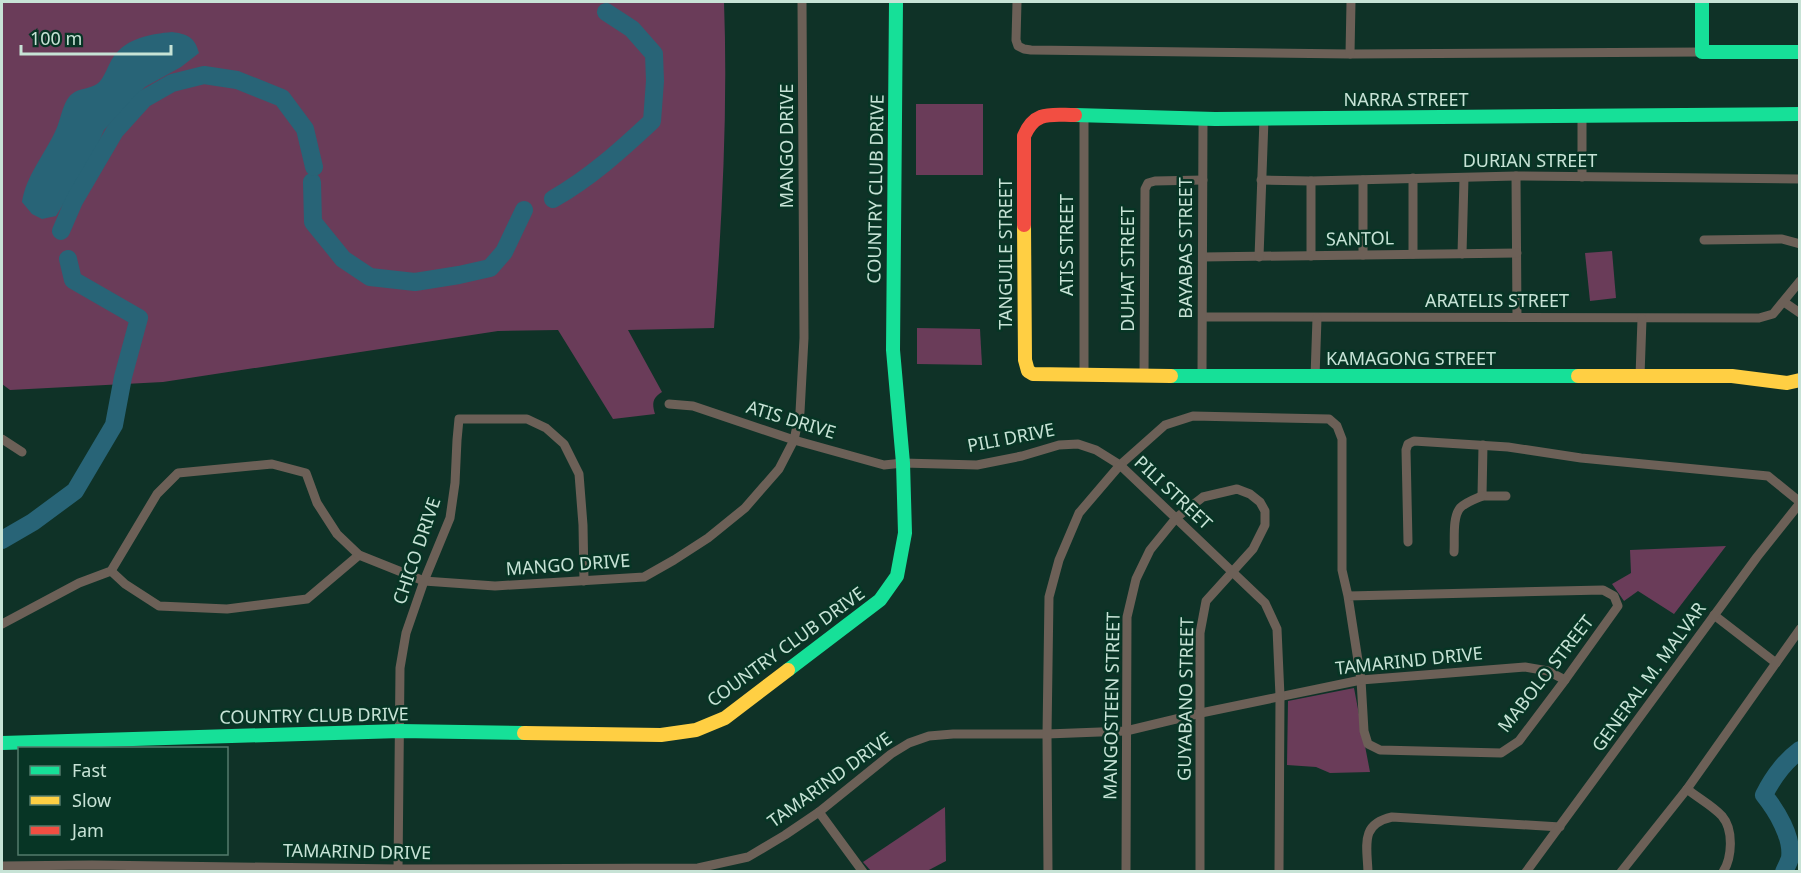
<svg xmlns="http://www.w3.org/2000/svg" width="1801" height="873" font-family="'Noto Sans',sans-serif">
<rect width="100%" height="100%" fill="#0f3227"/>
<g fill="#6a3c59">
<path d="M2,2H724C728,110 722,220 714,328L628,330L662,392C652,398 652,404 655,414L613,419L558,330L498,331L163,382L10,390L2,384Z"/>
<rect x="916" y="104" width="67" height="71"/>
<polygon points="1612,251 1616,298 1590,301 1585,253"/>
<polygon points="917,328 980,329 982,365 917,364"/>
<polygon points="1726,546 1674,614 1638,591 1624,601 1612,584 1631,573 1630,550"/>
<polygon points="1354,688 1370,772 1330,773 1316,767 1287,765 1288,701"/>
<polygon points="945,807 946,861 927,871 871,871 863,862"/>
</g>
<path fill="#286477" d="M172,32C187,34 195,37 199,53L181,67L145,87L104,130L93,156L56,216L42,219L32,214L22,202C26,176 44,155 55,132C61,121 62,102 72,94C79,88 90,89 97,84C105,78 108,64 114,56C127,38 151,34 172,32Z"/>
<g fill="none" stroke-linecap="round" stroke-linejoin="round">
<g stroke="#286477" stroke-width="18">
<polyline points="312,182 313,222 343,259 370,277 415,282 459,275 490,268 504,252 524,210"/>
<path d="M553,199C590,178 621,150 652,121L655,81L654,54L632,29L606,12"/>
<polyline points="61,231 74,201 115,131 144,99 172,83 204,75 237,80 282,98 305,129 314,167"/>
<polyline points="2,540 33,522 75,491 114,425 123,377 139,318 73,280 68,259"/>
<path d="M1784,872C1786,867 1789,862 1790,858C1793,837 1776,810 1764,795C1773,777 1784,762 1800,750"/>
</g>
<g stroke="#6c6057" stroke-width="9">
<polyline points="1017,2 1016,40 1018,46 1024,49 1031,50 1350,54 1702,52"/>
<polyline points="1350,54 1351,2"/>
<polyline points="1582,116 1582,177"/>
<polyline points="1516,176 1517,317"/>
<polyline points="1261,180 1311,181 1516,176 1800,179"/>
<polyline points="1363,180 1363,255"/>
<polyline points="1704,240 1782,239 1800,244"/>
<polyline points="1413,254 1413,178"/>
<polyline points="1462,254 1464,178"/>
<polyline points="1311,256 1311,181"/>
<polyline points="1203,257 1517,253"/>
<polyline points="1259,257 1264,119"/>
<polyline points="1784,302 1800,313"/>
<polyline points="1203,317 1759,318 1773,314 1800,281"/>
<polyline points="1084,376 1084,115"/>
<polyline points="1144,376 1145,189 1148,183 1155,181 1203,180"/>
<polyline points="1202,376 1203,119"/>
<polyline points="1640,376 1642,319"/>
<polyline points="1315,377 1317,318"/>
<polyline points="669,404 693,406 794,440 884,465 903,463 977,465 1022,456 1059,445 1078,444 1096,450 1120,465 1165,425 1193,416 1329,419 1337,426 1342,439 1342,570 1348,596 1361,680 1364,731 1368,744 1380,750 1501,753 1519,741 1565,680 1618,606 1614,596 1603,590 1348,596"/>
<polyline points="2,439 22,452"/>
<polyline points="1483,445 1482,496 1506,496"/>
<polyline points="1408,542 1406,450 1408,444 1414,441 1508,447 1581,458 1768,476 1800,502"/>
<path d="M1454,552C1455,540 1452,518 1460,508C1466,502 1475,499 1482,496"/>
<polyline points="111,571 125,584 159,606 227,609 307,599 359,555"/>
<polyline points="1714,615 1776,663"/>
<polyline points="2,624 79,583 111,571 157,494 178,473 272,464 306,473 317,503 337,534 359,555 424,581 495,586 644,577 674,560 708,538 745,508 779,469 794,440 800,412 804,338 802,2"/>
<path d="M1687,789C1698,798 1713,806 1722,816C1734,830 1732,858 1723,872"/>
<polyline points="819,812 863,872"/>
<polyline points="2,866 92,865 398,869 698,868 748,857 785,835 819,812 891,754 909,743 929,736 953,734 1047,734 1126,731 1201,713 1361,680 1525,667 1548,671 1565,680"/>
<polyline points="398,872 400,668 406,633 424,581 450,518 455,483 457,440 459,419 527,419 546,428 564,444 579,474 583,525 584,581"/>
<polyline points="1048,872 1047,734 1049,597 1059,560 1079,513 1120,465 1265,603 1277,629 1280,696 1279,872"/>
<polyline points="1126,872 1127,617 1136,579 1150,550 1176,518 1203,497 1237,489 1250,494 1260,502 1265,511 1265,525 1253,549 1206,601 1200,633 1200,872"/>
<path d="M1368,872C1367,845 1360,824 1392,817L1560,827"/>
<polyline points="1526,872 1757,557 1800,503"/>
<polyline points="1621,872 1687,789 1800,629"/>
</g>
<g stroke="#16e098" stroke-width="14">
<polyline points="1702,2 1702,52 1800,52"/>
<polyline points="1075,115 1215,119 1800,114"/>
<polyline points="1171,376 1578,376"/>
<polyline points="788,670 880,600 897,576 905,533 903,463 893,350 896,2"/>
<polyline points="2,743 400,731 524,733"/>
</g>
<g stroke="#ffcf43" stroke-width="14">
<polyline points="1024,225 1025,360 1028,371 1033,374 1171,376"/>
<polyline points="1578,376 1732,376 1787,383 1800,380"/>
<polyline points="524,733 661,735 696,730 725,718 788,670"/>
</g>
<path stroke="#f24e42" stroke-width="14" d="M1024,225V136C1035,110 1051,115 1075,115"/>
</g>
<g text-anchor="middle" stroke-width="5" stroke-linejoin="round" paint-order="stroke">
<g font-size="18" fill="#c7e3d6" stroke="#073525">
<text x="1406" y="106">NARRA STREET</text>
<text transform="translate(787 146) rotate(-90)" y="6">MANGO DRIVE</text>
<text x="1530" y="167">DURIAN STREET</text>
<text transform="translate(876 189) rotate(-89)" y="6">COUNTRY CLUB DRIVE</text>
<text transform="translate(1360 239) rotate(-1)" y="6">SANTOL</text>
<text transform="translate(1067 245) rotate(-90)" y="6">ATIS STREET</text>
<text transform="translate(1186 248) rotate(-90)" y="6">BAYABAS STREET</text>
<text transform="translate(1006 254) rotate(-90)" y="6">TANGUILE STREET</text>
<text transform="translate(1128 269) rotate(-90)" y="6">DUHAT STREET</text>
<text x="1497" y="307">ARATELIS STREET</text>
<text x="1411" y="365">KAMAGONG STREET</text>
<text transform="translate(791 420) rotate(17)" y="6">ATIS DRIVE</text>
<text transform="translate(1011 438) rotate(-11)" y="6">PILI DRIVE</text>
<text transform="translate(1173 493) rotate(43)" y="6">PILI STREET</text>
<text transform="translate(417 551) rotate(-71)" y="6">CHICO DRIVE</text>
<text transform="translate(568 565) rotate(-4)" y="6">MANGO DRIVE</text>
<text transform="translate(786 647) rotate(-36)" y="6">COUNTRY CLUB DRIVE</text>
<text transform="translate(1409 661) rotate(-6)" y="6">TAMARIND DRIVE</text>
<text transform="translate(1546 674) rotate(-52)" y="6">MABOLO STREET</text>
<text transform="translate(1649 677) rotate(-54)" y="6">GENERAL M. MALVAR</text>
<text transform="translate(1186 699) rotate(-89)" y="6">GUYABANO STREET</text>
<text transform="translate(1112 706) rotate(-89)" y="6">MANGOSTEEN STREET</text>
<text transform="translate(314 716) rotate(-1)" y="6">COUNTRY CLUB DRIVE</text>
<text transform="translate(830 780) rotate(-36)" y="6">TAMARIND DRIVE</text>
<text transform="translate(357 852) rotate(1)" y="6">TAMARIND DRIVE</text>
</g>
</g>
<rect width="1801" height="873" fill="none" stroke="#c7e3d6" stroke-width="6"/>
<rect x="18" y="747" width="210" height="108" fill="#073525" stroke="#547b6c" stroke-width="1.5"/>
<rect x="30" y="766" width="30" height="9" fill="#16e098" stroke="#547b6c" stroke-width="1.5"/>
<text x="72" y="777" font-size="18" fill="#c7e3d6">Fast</text>
<rect x="30" y="796" width="30" height="9" fill="#ffcf43" stroke="#547b6c" stroke-width="1.5"/>
<text x="72" y="807" font-size="18" fill="#c7e3d6">Slow</text>
<rect x="30" y="826" width="30" height="9" fill="#f24e42" stroke="#547b6c" stroke-width="1.5"/>
<text x="72" y="837" font-size="18" fill="#c7e3d6">Jam</text>
<path d="M21 45v9h150v-9" fill="none" stroke="#c7e3d6" stroke-width="3"/>
<text x="30" y="45" font-size="18" fill="#c7e3d6" stroke="#073525" stroke-width="4.5" paint-order="stroke">100 m</text>
</svg>
